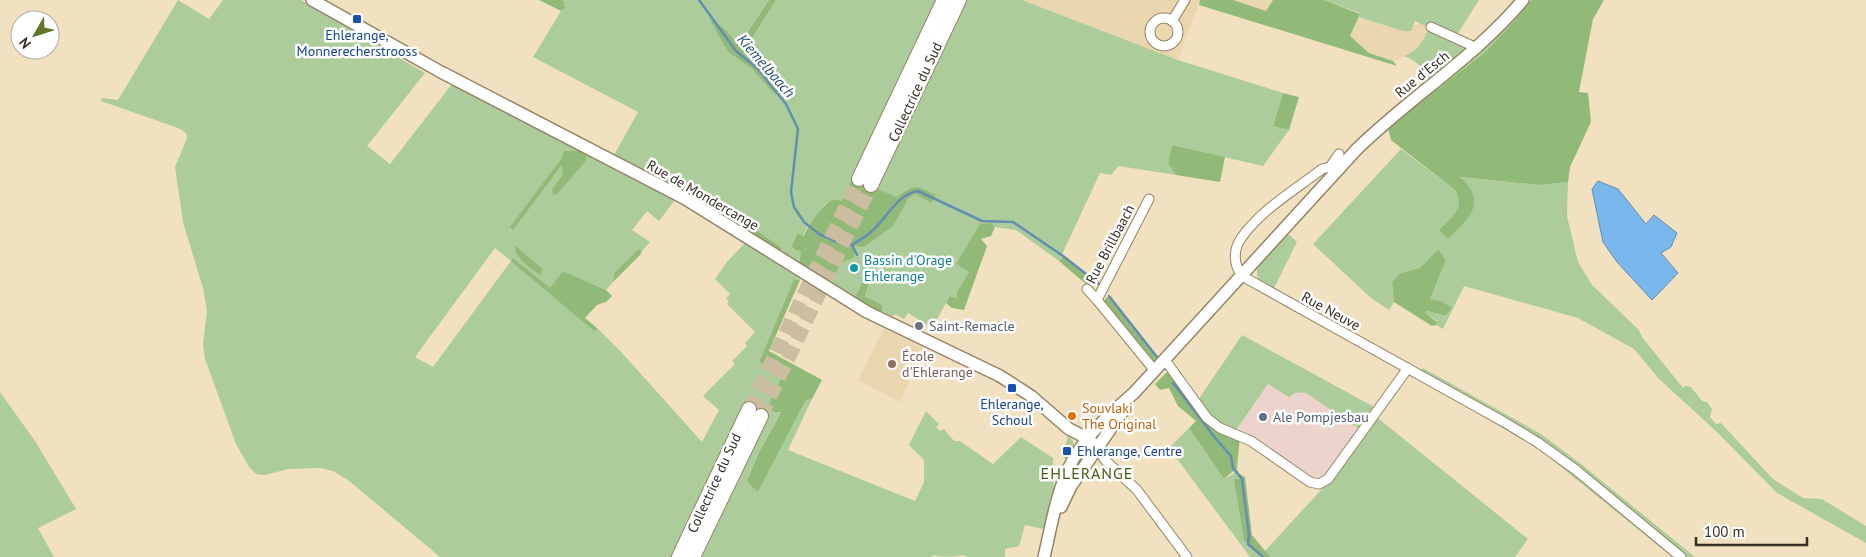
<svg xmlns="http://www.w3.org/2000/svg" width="1866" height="557" font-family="'PT Sans',sans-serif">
<rect width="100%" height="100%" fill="#f1e1c0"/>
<polygon fill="#ecd3cc" points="1268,384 1289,398 1299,392 1306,393 1362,431 1321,490 1276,458 1234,433"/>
<g fill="#ead7af">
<polygon points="1022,0 1200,0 1178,60"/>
<polygon points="1233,0 1273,0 1266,11"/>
<polygon points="1359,17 1403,31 1411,30 1413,25 1421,24 1430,28 1423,41 1413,53 1393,61 1369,53 1350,36"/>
<polygon points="884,328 924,348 900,402 858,380"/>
</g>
<g fill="#adcc9c" fill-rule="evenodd">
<path d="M178,0L209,19L223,0H301L425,73L367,146L390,164L452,84L580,150L564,151L561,159L513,229L561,166L563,174L552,189L587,154L675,200L659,221L647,211L632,230L650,242L642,251L640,249L614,273L613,282L606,290L563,271L550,289L513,258L595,332L597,328L622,353L702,442L719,410L703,396L735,364L732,361L747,346L745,343L755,332L727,304L729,301L726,298L730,294L715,279L727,262L745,243L790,272L801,278L800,280L794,279L759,362L783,374L768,406L781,411L758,454L747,479L758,492L806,400L812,399L788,450L915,501L924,482V460L909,445L926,411L939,424L936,427L940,431L944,429L954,441H960L993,464L1021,437L1053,458L1054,503L1043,529L1025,525L1019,546L1005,549V557H968L961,555C955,557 940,557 934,555L931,557H700L766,416L745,406L671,557H440L348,480L333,471L320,468L289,469L264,475L256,474L249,467L236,444L205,359L203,344L207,311L203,288L183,222L175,167L187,138L186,133L178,128L101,101L102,98L118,100ZM515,245L543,269L541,276L519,258ZM495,248L511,261L433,367L415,357Z"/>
<polygon points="561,0 769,0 739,45 724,28 710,19 728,52 752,69 774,94 778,94 779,88 745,49 776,0 937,0 842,201 826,203 806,229 803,236 798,233 801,251 799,263 781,251 782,248 748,224 747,230 688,194 614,155 638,112 533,57 561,11 565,8 564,1"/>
<path d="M966,0H1022L1178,60L1283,93L1273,125L1289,130L1263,166L1172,145L1168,164L1176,175L1119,166L1111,175L1100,173L1059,261L1016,230L995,227L990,223L956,264L969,272L957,292V300L950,296L932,328L908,313L904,319L895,314L893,317L882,311L881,305L865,296L869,283L862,282L855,298L830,283L842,261L855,246L892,226L908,199L915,194L929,202H933L936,196C916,184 915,184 896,197L874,187L886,167Z"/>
<path d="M1324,0H1479L1455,38L1477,48L1523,0H1532L1507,29L1484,53L1388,128L1380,119L1427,81C1426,70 1415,59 1404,56C1418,51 1423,41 1429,28L1415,21L1411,31H1403L1359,17L1360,13Z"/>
<path d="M1401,149L1455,190C1466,209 1451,217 1439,230L1465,223L1458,177L1539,185L1568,182L1567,216L1578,262L1592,285L1639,330L1642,337L1683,388L1685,386L1691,387L1702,401L1707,402L1712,409L1710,417L1716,424L1721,423L1773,479L1803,498L1822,499L1866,526V543L1777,493L1717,432L1659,379L1634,349L1578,318L1464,286L1443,329L1436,325L1437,321L1425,313L1428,311L1445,316L1441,301L1430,299L1446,260L1438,249L1420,268L1400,273L1392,282L1394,302L1389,310L1371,298L1313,244Z"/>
<polygon points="1287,233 1297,242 1273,290 1259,283 1257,276 1257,267"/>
<path d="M1242,335L1378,409L1374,415L1528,539L1515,557H1270L1264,552L1321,490L1362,431L1306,393C1300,392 1293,392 1290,398L1268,384L1234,433L1220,428L1196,403Z"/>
<polygon points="1423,368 1541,434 1581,464 1695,557 1672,557 1539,449 1416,378"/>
<polygon points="0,392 35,441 76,509 38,528 54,557 0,557"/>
<polygon points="1189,428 1224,479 1233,474 1237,468 1242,479 1248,544 1263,557 1250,557 1169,448"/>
<polygon points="1068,436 1073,441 1074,446 1067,459 1062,457"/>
</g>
<g fill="#91ba79">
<polygon points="539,0 561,0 564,1 565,8 561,11"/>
<polygon points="769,0 776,0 745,49 779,89 778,94 774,94 752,69 728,52 709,18 724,28 739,45"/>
<polygon points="1200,0 1233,0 1266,11 1273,0 1324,0 1360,14 1350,36 1369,53 1393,61 1397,66 1199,5"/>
<path d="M1532,0H1604L1593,19L1579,92L1588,93L1591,122L1570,167L1568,182L1539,185L1460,177C1487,202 1471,218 1448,239L1439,230C1451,217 1466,209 1455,190L1391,140L1388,128L1484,53L1507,29Z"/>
<polygon points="1283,93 1299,97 1289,130 1273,126"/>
<polygon points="1172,145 1225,157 1220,182 1176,175 1168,164"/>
<polygon points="580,150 587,154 585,162 557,194 553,195 552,189 563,174 561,166 513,230 510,227 561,159 564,151"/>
<path d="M853,177L896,197C917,183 915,185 936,195L933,202H929L915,194L908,199L893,226L864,247L855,246L854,258L842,262L830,283L799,263L801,251L795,250L792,246L798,233L804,236C807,227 824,202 833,200C835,200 840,200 842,201Z"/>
<polygon points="991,223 995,227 991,236 981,239 987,246 964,310 952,308 946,303 950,296 957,299 957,292 969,272 956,264 980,224"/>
<polygon points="748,224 782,248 781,251 747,230"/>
<path d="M515,245L543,269L541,276C531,268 514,259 515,245Z"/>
<polygon points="639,249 642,251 640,255 613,282 614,273"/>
<polygon points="1438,249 1446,260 1430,299 1441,301 1452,308 1445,316 1428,311 1425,313 1437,322 1436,325 1432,326 1394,302 1392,282 1400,273 1420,268"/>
<polygon points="1063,256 1092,279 1091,283 1087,285 1059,261"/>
<polygon points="513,258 550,288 563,271 606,290 612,296 606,302 597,305 585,318 597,328 595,332 511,261"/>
<polygon points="794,279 800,280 769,351 822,380 812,399 806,400 758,492 750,485 747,480 758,454 781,412 774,412 768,406 783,374 759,362"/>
<polygon points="862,282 869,284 865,296 882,305 882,311 877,312 855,298"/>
<polygon points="1109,296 1157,357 1152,362 1104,304 1105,299"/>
<polygon points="1167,372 1175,374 1207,418 1240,436 1237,468 1224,479 1189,428 1196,421 1178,406 1169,388 1160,390 1155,384"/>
<polygon points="1238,473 1245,477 1252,535 1270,557 1263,557 1244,540 1234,479 1241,479"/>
</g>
<polygon fill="#79b7ed" stroke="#658eb0" points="1598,181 1618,189 1646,224 1654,215 1677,233 1671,247 1661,253 1678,273 1652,300 1617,262 1603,242 1592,189"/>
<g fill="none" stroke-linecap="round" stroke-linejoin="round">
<g stroke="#658eb0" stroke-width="2.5">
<path d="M699,0L736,51L758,69L786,104L798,129L791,192L794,207L804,222L819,234L837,242L852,245C859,240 866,237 872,231C887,218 897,194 918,191L982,221L1013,222L1063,256L1099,284"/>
<polyline points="852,245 857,255"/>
<polyline points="1109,296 1157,357"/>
<polyline points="1173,383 1216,439 1231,456 1233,468 1242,479 1249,535 1248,544 1263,557"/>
</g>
<g stroke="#cbbda0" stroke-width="14" stroke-dasharray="14 7" stroke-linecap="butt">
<polyline points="749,409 859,179"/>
<polyline points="761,416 871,185"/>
</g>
<defs>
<g id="minor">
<circle cx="1164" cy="32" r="14"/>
<polyline points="1172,21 1185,0"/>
<polyline points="1431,27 1477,48"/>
<polyline points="1330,167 1339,154"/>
<path d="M1339,170L1330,167L1322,169C1295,190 1262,209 1242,237C1233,249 1233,264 1242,276L1504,422L1537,442L1576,470L1681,557"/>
<polyline points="1149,199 1097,300 1155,371"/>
<polyline points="1087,289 1097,300"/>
<polyline points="1165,360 1207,418 1220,428 1251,441 1310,482 1319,484 1328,479 1408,368"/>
<polyline points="1097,447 1105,460 1137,490 1187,557"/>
</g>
<g id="major">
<polyline points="312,0 441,72 684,198 867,312 1000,376 1031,396 1069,429 1087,438 1097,447"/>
<polyline points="1061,507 1071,486 1127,405"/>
<path d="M1044,557C1050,532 1054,506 1063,482C1075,445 1105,418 1134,393L1356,150C1410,97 1473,59 1523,0"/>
</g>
<g id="highway">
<polyline points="859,179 944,0"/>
<polyline points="871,185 959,0"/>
<polyline points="679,557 749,409"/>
<polyline points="693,557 761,416"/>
</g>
</defs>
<use href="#minor" stroke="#948566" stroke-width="11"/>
<use href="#major" stroke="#948566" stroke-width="14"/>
<use href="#highway" stroke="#948566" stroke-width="16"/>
<use href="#minor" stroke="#fff" stroke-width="9"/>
<use href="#major" stroke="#fff" stroke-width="11"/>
<use href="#highway" stroke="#fff" stroke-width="14"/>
</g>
<g fill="#1a4fb4" stroke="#fff" stroke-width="2">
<rect x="352" y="14" width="10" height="10" rx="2.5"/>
<rect x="1007" y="383" width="10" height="10" rx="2.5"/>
<rect x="1062" y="446" width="10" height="10" rx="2.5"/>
</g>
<circle fill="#0f9aa8" stroke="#fff" stroke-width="2" cx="854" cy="268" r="5"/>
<circle fill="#6b7280" stroke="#fff" stroke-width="2" cx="919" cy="326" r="5"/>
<circle fill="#8d6e63" stroke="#fff" stroke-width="2" cx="892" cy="364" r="5"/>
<circle fill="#e8710a" stroke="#fff" stroke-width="2" cx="1072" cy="416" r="5"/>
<circle fill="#5c6f8a" stroke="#fff" stroke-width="2" cx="1263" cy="417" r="5"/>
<g text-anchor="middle" stroke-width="5" stroke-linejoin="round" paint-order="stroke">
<g font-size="14" fill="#164399" stroke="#fff">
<text x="357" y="40">Ehlerange,<tspan x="357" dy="16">Monnerecherstrooss</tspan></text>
<text x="1012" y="409">Ehlerange,<tspan x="1012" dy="16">Schoul</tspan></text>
<text x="1077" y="456" text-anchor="start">Ehlerange, Centre</text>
</g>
<g font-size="14" fill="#352f22" stroke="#fff">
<text transform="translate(1422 74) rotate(-39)" y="5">Rue d'Esch</text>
<text transform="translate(915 92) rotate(-65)" y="5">Collectrice du Sud</text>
<text transform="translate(703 195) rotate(30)" y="5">Rue de Mondercange</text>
<text transform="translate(1110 244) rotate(-62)" y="5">Rue Brillbaach</text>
<text transform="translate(1331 311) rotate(29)" y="5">Rue Neuve</text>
<text transform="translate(714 483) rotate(-65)" y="5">Collectrice du Sud</text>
</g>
<g font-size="14" fill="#0d838f" stroke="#fff" text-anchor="start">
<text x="864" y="265">Bassin d'Orage<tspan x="864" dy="16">Ehlerange</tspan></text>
</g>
<g font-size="14" fill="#5b616d" stroke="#fff" text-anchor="start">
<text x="929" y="331">Saint-Remacle</text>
</g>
<g font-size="14" fill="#785e54" stroke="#fff" text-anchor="start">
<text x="902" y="361">École<tspan x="902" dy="16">d'Ehlerange</tspan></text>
</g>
<g font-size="14" fill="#c56008" stroke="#fff" text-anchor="start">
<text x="1082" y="413">Souvlaki<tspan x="1082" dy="16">The Original</tspan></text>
</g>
<g font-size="14" fill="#4e5e75" stroke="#fff" text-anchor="start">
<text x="1273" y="422">Ale Pompjesbau</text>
</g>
<g font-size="15" font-style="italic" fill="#1e4b6f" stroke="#fff">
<text transform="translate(766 66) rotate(49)" y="5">Kiemelbaach</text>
</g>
<g font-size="16" letter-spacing="1" fill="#495d13" stroke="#fff">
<text x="1087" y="479">EHLERANGE</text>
</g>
</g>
<g transform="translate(35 35) rotate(231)"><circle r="24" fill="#ffffff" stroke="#aeaca7"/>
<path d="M0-4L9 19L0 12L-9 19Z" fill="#607729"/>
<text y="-8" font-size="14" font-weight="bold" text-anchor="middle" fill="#352f22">N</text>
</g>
<path d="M1696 537v8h111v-8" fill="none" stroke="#352f22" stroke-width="2.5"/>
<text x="1704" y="537" font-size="15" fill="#352f22" stroke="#ffffff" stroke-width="4" paint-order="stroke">100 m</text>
</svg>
